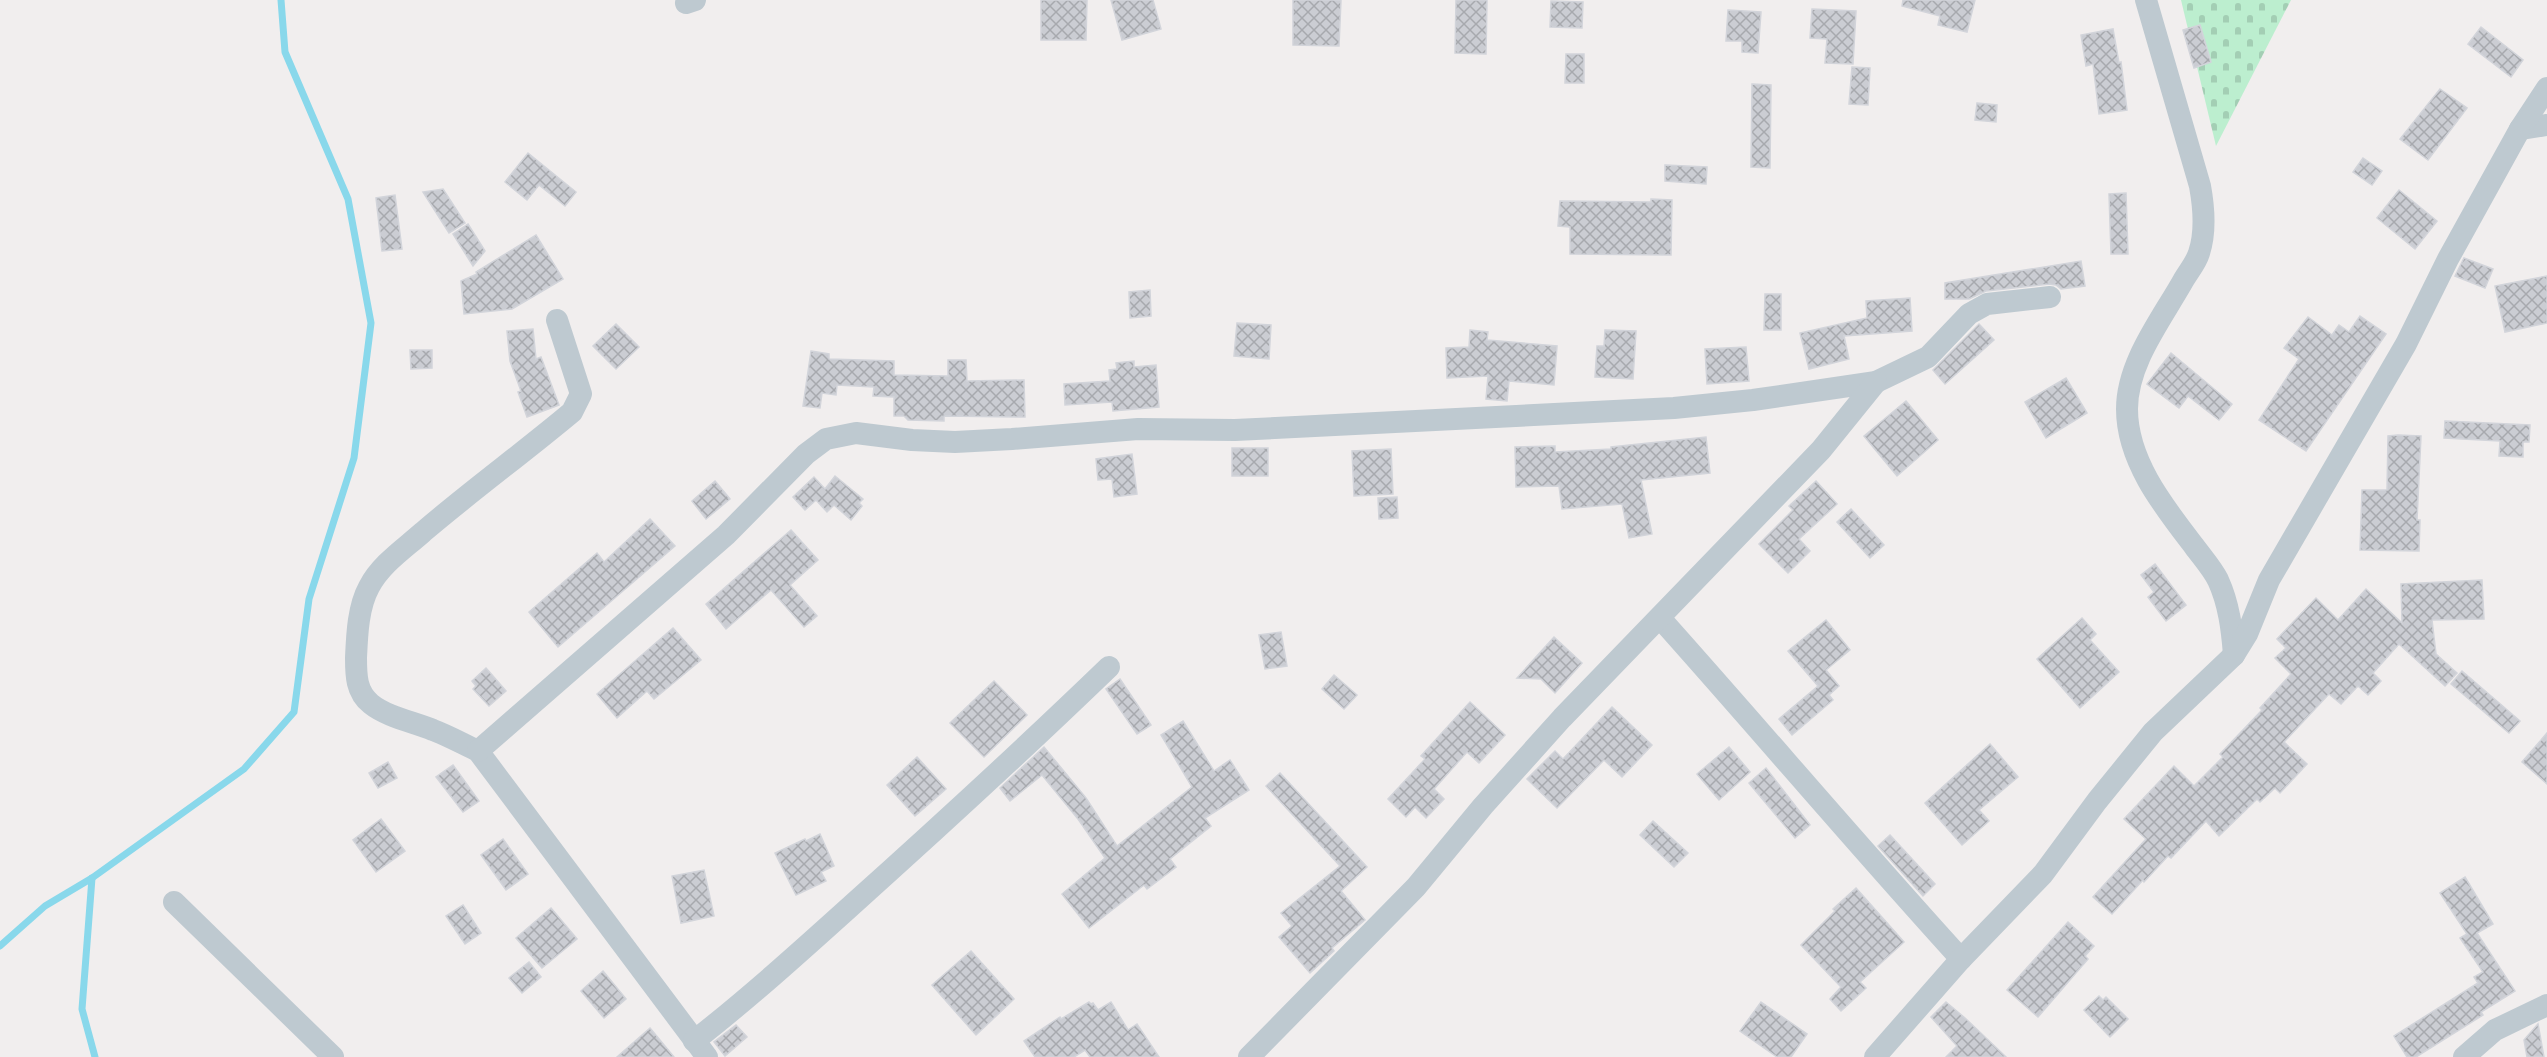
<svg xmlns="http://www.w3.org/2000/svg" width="2547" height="1057" font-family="'Fira Sans Condensed',sans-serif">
<defs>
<pattern id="cemetery-stones" width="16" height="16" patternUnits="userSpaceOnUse" patternTransform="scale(1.5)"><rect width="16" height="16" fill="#bceecf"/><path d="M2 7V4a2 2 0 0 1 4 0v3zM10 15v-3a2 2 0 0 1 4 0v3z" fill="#a3ceb4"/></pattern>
<pattern id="building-cross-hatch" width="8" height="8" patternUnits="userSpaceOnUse" patternTransform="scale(1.5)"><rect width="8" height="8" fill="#cbcdd3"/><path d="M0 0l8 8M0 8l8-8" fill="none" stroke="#a7a9ae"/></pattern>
</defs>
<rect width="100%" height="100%" fill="#f1eeee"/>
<polygon fill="url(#cemetery-stones)" points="2181,0 2291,0 2216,146"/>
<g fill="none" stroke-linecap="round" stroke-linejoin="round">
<g stroke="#89d8eb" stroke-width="7">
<polyline points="92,878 82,1009 95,1057"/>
<polyline points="0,946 45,906 92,878 244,769 294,712 309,599 354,458 371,323 348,199 285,52 281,0"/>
</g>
</g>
<g fill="url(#building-cross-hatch)" stroke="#d2d4da" stroke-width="1.5">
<polygon points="1041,0 1087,0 1086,40 1041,40"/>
<polygon points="1111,0 1153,0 1161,29 1122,40"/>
<polygon points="1293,0 1341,0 1339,46 1293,45"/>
<polygon points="1456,0 1487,0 1486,54 1455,53"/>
<polygon points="1903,0 1975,0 1967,32 1938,25 1940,16 1902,6"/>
<polygon points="1551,1 1583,2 1582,28 1550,27"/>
<polygon points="1812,9 1856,11 1853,64 1825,63 1827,39 1810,38"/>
<polygon points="1728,10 1761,12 1758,53 1742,52 1742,41 1726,41"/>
<polygon points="2200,25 2211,62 2194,68 2183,30"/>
<polygon points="2481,27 2523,60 2511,77 2468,44"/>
<polygon points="2113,29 2119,63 2121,62 2127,110 2099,114 2093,64 2086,66 2081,35"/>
<polygon points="1566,54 1584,54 1584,83 1565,83"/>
<polygon points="1852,67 1870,68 1868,105 1849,104"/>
<polygon points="1752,84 1771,85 1770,168 1751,167"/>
<polygon points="2440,89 2467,108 2428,160 2400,139"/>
<polygon points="1977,103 1997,105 1996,122 1975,120"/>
<polygon points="528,153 576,192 565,206 539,185 527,200 505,182"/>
<polygon points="2363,158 2382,171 2372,185 2353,172"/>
<polygon points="1665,165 1707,167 1706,184 1665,181"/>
<polygon points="443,189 465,223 449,233 423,192"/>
<polygon points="2399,190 2437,221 2415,249 2377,218"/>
<polygon points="2126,193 2128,254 2111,254 2109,194"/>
<polygon points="395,195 402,249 382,251 376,198"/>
<polygon points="1651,199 1672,200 1671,255 1570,254 1570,227 1558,226 1560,201 1651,202"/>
<polygon points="468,224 485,251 473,266 453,234"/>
<polygon points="536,235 563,279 512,309 464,314 461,281 477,274 476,272"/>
<polygon points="2464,258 2493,269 2485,288 2455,276"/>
<polygon points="2081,261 2085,286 2061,289 2056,285 2049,284 1986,291 1969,299 1945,299 1945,283"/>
<polygon points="2547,276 2547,323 2505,332 2495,286"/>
<polygon points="1150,290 1151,316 1130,318 1129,292"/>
<polygon points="1765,294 1781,294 1781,330 1764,330"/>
<polygon points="1910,298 1912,331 1844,336 1849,359 1809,369 1800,333 1867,318 1866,301"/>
<polygon points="2360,316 2386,334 2306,451 2259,420 2299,359 2284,348 2308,317 2332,335 2339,325 2349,332"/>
<polygon points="1237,323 1271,325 1269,359 1234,356"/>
<polygon points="616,324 639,347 616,369 593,346"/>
<polygon points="1979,324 1994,340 1945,384 1933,370"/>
<polygon points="533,329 536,359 541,357 559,405 527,417 518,392 521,391 510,361 507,331"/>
<polygon points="1470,330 1488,332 1487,340 1557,346 1554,385 1509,381 1507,401 1486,399 1488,376 1447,378 1446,348 1469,347"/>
<polygon points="1605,330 1636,331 1633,379 1595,377 1597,346 1604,346"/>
<polygon points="1746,347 1749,381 1707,384 1705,349"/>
<polygon points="410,350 432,350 432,368 411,369"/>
<polygon points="811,351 829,354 829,359 894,361 894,375 948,376 948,360 966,360 967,381 1024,380 1025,417 944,416 944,421 908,420 904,416 894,416 894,397 873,396 874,387 837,385 836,395 822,393 820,408 803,406"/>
<polygon points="2171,353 2232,404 2219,420 2188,396 2179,408 2147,384"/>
<polygon points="1134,361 1134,367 1156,365 1159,407 1113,411 1112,402 1065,405 1064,384 1110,381 1109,370 1117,369 1116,363"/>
<polygon points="2066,378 2087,413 2046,438 2025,402"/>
<polygon points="1906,401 1938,440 1897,476 1864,436"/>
<polygon points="2445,421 2530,425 2529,442 2523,442 2523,457 2499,456 2500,441 2444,438"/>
<polygon points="2398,435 2421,436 2417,520 2420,520 2419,551 2360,550 2362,490 2387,490 2388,436"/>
<polygon points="1706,437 1710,473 1641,480 1652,534 1629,538 1622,504 1562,509 1559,486 1516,487 1515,447 1555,446 1555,452 1611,449 1611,447"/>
<rect x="1232" y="448" width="36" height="28"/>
<polygon points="1391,449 1393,494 1354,496 1352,451"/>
<polygon points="1132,454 1137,494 1114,497 1112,479 1098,480 1096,459"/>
<polygon points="835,476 863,499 859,503 862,506 851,520 834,505 827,512 816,500 805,510 793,497 814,477 825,489"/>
<polygon points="715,481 730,499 706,519 692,501"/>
<polygon points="1816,481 1837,504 1799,539 1810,551 1788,573 1759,544 1793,510 1789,506"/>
<polygon points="1397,497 1398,518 1379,519 1378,498"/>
<polygon points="1851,509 1884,545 1870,558 1837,522"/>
<polygon points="650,519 675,546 558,647 529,612 597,553 604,562"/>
<polygon points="791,530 818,560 790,585 817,616 804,627 771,590 726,629 706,604"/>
<polygon points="2155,564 2186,605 2166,621 2148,597 2154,592 2141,575"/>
<polygon points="2482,580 2484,619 2432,620 2436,654 2457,673 2445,686 2399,644 2373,673 2381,681 2368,695 2358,686 2341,704 2329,694 2284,742 2307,764 2280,793 2275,788 2260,802 2257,799 2219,836 2206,821 2171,858 2168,856 2144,882 2143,880 2112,914 2093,897 2146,839 2124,819 2174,766 2194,786 2223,757 2220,754 2262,710 2260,708 2291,674 2275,658 2286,648 2277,639 2316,598 2338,620 2366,589 2402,623 2401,584"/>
<polygon points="2082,618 2096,634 2090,640 2119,672 2080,708 2037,659"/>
<polygon points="1826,620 1850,650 1826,670 1839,686 1829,695 1833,700 1792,735 1779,719 1818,686 1788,651"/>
<polygon points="673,628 701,660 654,699 647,691 617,718 597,694"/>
<polygon points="1281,632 1287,666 1265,669 1259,635"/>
<polygon points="1554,637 1582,663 1555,693 1541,679 1517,678"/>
<polygon points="486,668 506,691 489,706 473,689 476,686 472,681"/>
<polygon points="2462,671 2520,721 2509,733 2451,684"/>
<polygon points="1334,675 1357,695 1344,709 1322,689"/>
<polygon points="1120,679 1151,725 1137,734 1106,689"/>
<polygon points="994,681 1027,715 984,757 950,723"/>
<polygon points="1470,702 1505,735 1479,763 1467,752 1434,789 1444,799 1426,818 1415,807 1406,817 1388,799 1425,759 1421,756"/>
<polygon points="1612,707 1652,745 1622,777 1604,760 1557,808 1527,779 1555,751 1563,759"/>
<polygon points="1183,721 1214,771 1230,760 1249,790 1205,818 1211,826 1170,859 1176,867 1147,889 1144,885 1089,928 1062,894 1105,858 1078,819 1042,775 1010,801 1000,788 1044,747 1086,798 1117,846 1192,787 1161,735"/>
<polygon points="2547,733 2547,784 2522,762"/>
<polygon points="1990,744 2018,777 1979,810 1989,821 1962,845 1925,803"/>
<polygon points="1729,747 1750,772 1719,800 1697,774"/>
<polygon points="917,757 946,789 915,816 887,785"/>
<polygon points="388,762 397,778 378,788 369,773"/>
<polygon points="453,765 479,801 463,812 436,777"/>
<polygon points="1766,768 1810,825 1795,838 1749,783"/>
<polygon points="1280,773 1367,867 1341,891 1365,920 1332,948 1334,951 1310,973 1279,937 1292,926 1281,913 1340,866 1266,786"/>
<polygon points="381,819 405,851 376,872 353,840"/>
<polygon points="1653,821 1688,853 1674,867 1640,835"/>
<polygon points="820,834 834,866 821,872 826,881 796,895 775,853 805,839 806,841"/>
<polygon points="1890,835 1935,884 1923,896 1878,846"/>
<polygon points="503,839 528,874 506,890 481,855"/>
<polygon points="704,870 714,916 681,923 672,876"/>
<polygon points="2465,877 2493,924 2477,933 2515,991 2481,1012 2483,1015 2416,1057 2407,1057 2394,1036 2478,983 2474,977 2483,972 2460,938 2467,934 2440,893"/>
<polygon points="1856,888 1904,942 1860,982 1866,988 1841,1011 1830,999 1841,987 1801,945 1835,911 1833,909"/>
<polygon points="463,905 481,933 465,944 446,916"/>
<polygon points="551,908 577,939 542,968 516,938"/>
<polygon points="2068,922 2094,946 2085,956 2088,959 2038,1017 2007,990"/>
<polygon points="971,951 1014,999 976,1035 932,985"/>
<polygon points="529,962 541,977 522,993 509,978"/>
<polygon points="603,971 626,999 604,1018 581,991"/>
<polygon points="2099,996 2103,1000 2106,997 2128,1019 2110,1037 2084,1010"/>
<polygon points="1089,1002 1091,1004 1093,1003 1098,1010 1111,1002 1128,1030 1137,1024 1159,1057 1090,1057 1085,1050 1074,1057 1035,1057 1024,1041 1060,1017 1061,1019"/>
<polygon points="1761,1002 1807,1034 1791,1057 1777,1057 1740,1031"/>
<polygon points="1946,1002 1965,1018 2006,1057 1946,1057 1957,1046 1931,1017"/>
<polygon points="2538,1024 2544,1057 2527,1057 2524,1040"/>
<polygon points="736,1025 747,1037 725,1056 714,1042"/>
<polygon points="650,1028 674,1057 617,1057"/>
</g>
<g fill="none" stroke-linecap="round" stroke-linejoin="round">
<g stroke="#bec9d0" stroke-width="22">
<path d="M2146,0L2200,186C2204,208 2206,232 2199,253C2196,263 2188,272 2183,281C2161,320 2127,363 2127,409C2127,461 2164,507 2194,546C2202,557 2212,568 2218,580C2229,604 2232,629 2234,655"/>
<polyline points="686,3 695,0"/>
<polyline points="2520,129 2547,125"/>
<path d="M557,320L581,394L572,412C523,453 471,491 423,532C404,549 381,564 369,587C358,607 357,635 356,658C356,675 356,692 371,704C387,717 414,722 433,730C449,736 463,744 478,751L707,1057"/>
<path d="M1660,618C1761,731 1859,847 1961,959"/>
<polyline points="478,751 726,535 806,454 826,439 856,433 912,440 955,442 1012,439 1138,429 1235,430 1674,408 1753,400 1876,382 1928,357 1969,314 1987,304 2050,297"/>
<polyline points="174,902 333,1057"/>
<path d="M694,1041C749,998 801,951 852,905C939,827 1025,748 1109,667"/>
<polyline points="1249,1057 1416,887 1483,806 1562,718 1821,450 1876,382"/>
<polyline points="1875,1057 1961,959 2043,874 2097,801 2153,732 2234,655 2247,634 2269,580 2406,344 2448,259 2520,129 2547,88"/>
<polyline points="2464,1057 2495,1030 2547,1005"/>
</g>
</g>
</svg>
